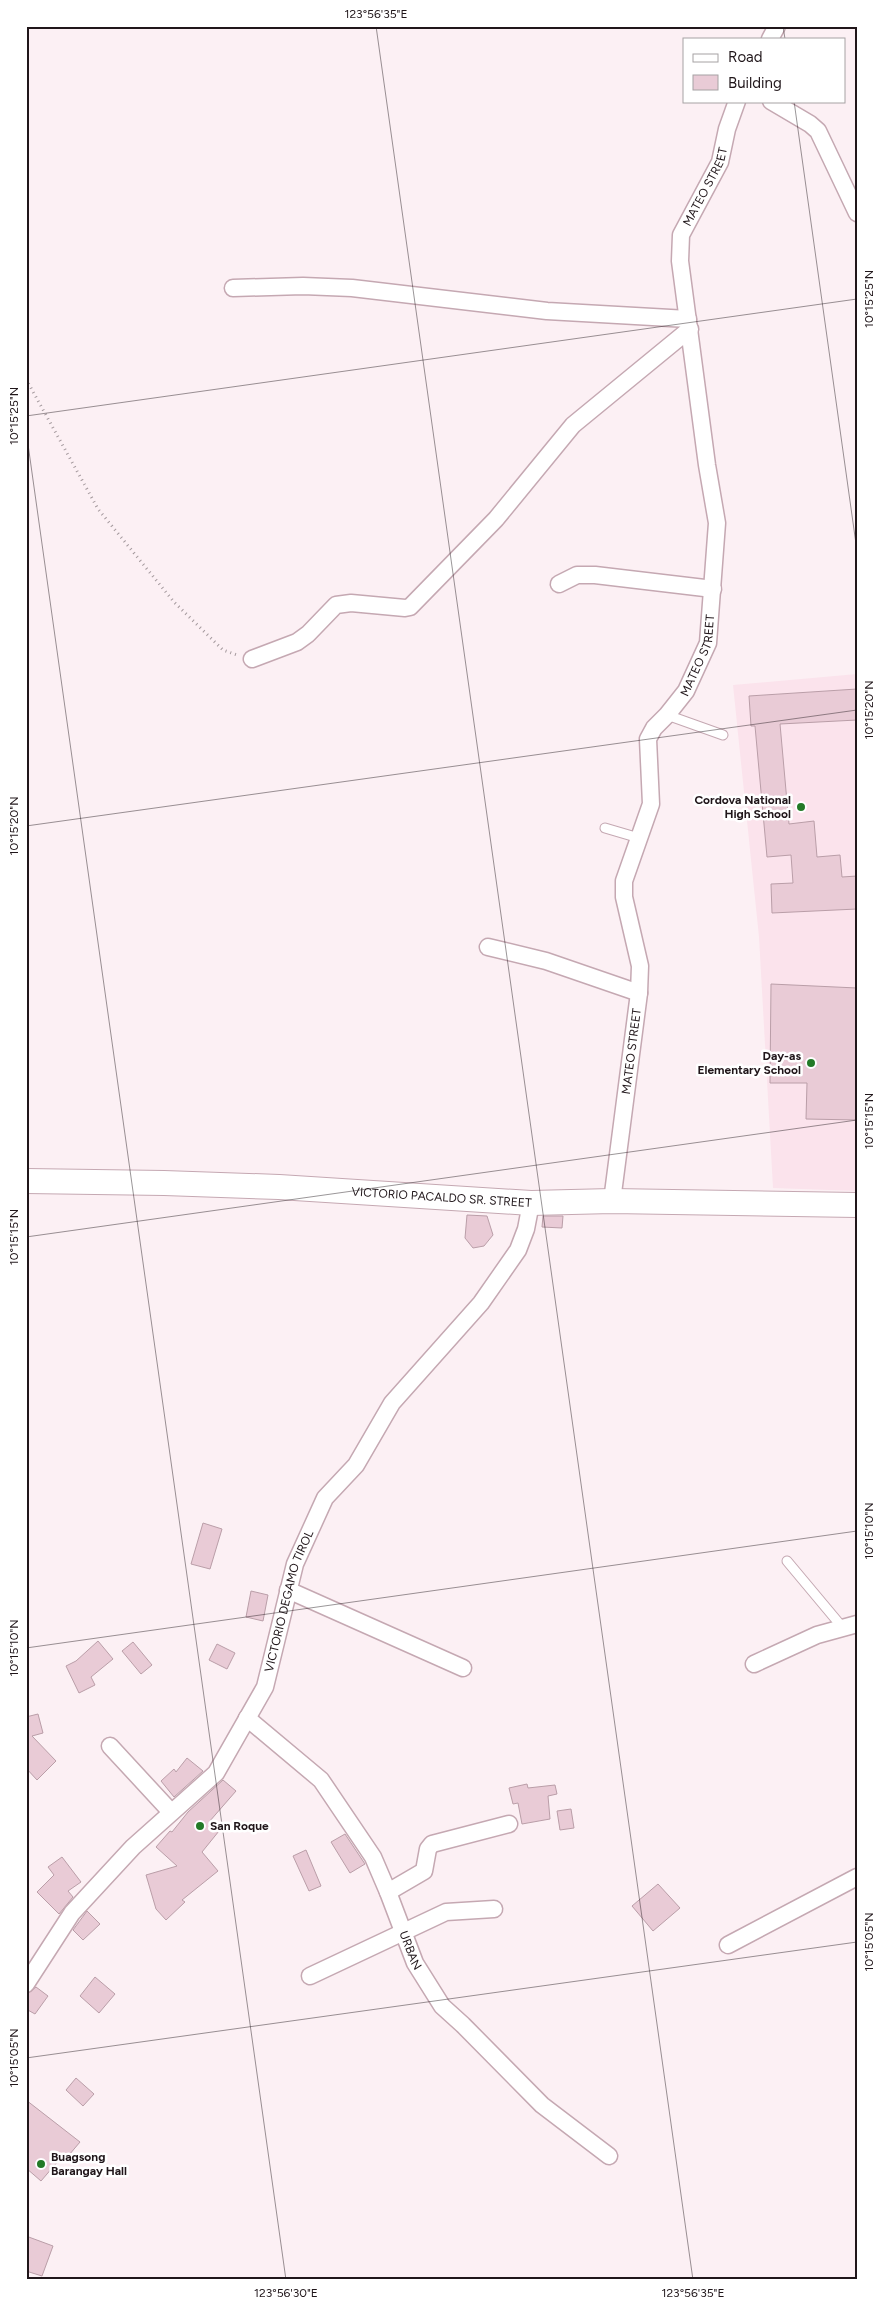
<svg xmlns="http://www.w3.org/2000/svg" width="883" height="2306" font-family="Figtree,sans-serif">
<rect width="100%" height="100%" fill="#fcf0f4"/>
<polygon fill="#fbe3ec" points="857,674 857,1191 773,1188 759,937 733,685"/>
<g fill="#e9cbd6" stroke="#ba9ea8">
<polygon points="857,689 857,720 780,724 789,824 814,821 817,857 840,855 842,877 857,876 857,909 772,913 771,884 793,883 791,855 767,857 755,726 751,726 749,696"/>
<polygon points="771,984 857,988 857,1120 806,1119 807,1083 770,1083"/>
<polygon points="467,1215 487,1216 493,1235 484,1246 473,1248 465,1238"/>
<polygon points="543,1216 563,1216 562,1228 542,1227"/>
<polygon points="203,1523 222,1529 210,1569 191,1564"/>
<polygon points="251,1591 268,1595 263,1621 246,1617"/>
<polygon points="98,1641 113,1659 91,1677 95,1685 79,1693 66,1666 76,1661"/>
<polygon points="133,1642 152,1665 141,1674 122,1651"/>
<polygon points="217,1644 235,1653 227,1669 209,1660"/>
<polygon points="38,1714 43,1733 32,1736 56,1761 37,1780 26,1768 26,1717"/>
<polygon points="187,1758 203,1771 174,1797 161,1781 174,1769 176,1772"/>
<polygon points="223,1780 236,1791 209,1822 219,1831 202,1852 218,1871 182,1900 185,1902 166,1920 156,1909 146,1875 177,1866 156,1847 170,1831 172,1832 188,1812"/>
<polygon points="527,1784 528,1788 555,1785 557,1794 548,1796 550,1819 522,1824 518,1803 513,1804 509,1788"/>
<polygon points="571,1809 574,1828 560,1830 557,1811"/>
<polygon points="345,1834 365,1864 350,1873 331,1842"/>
<polygon points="306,1850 321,1886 309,1891 293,1856"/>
<polygon points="62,1857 81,1882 68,1891 73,1897 59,1914 37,1892 54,1875 48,1867"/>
<polygon points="658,1884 680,1908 653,1931 632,1906"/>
<polygon points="87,1911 100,1924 83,1940 73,1930"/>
<polygon points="95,1977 115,1994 99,2013 80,1996"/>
<polygon points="36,1987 48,1996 35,2014 26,2009 26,1995"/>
<polygon points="76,2078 94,2094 83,2106 66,2090"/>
<polygon points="26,2100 80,2142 69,2155 65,2153 41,2181 26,2168"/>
<polygon points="26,2236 53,2246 42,2276 26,2271"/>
</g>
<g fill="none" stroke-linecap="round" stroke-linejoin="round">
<defs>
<g id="lane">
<polyline points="667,715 723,735"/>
<polyline points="605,828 639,838"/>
<polyline points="787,1561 843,1628"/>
</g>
<g id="street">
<polyline points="770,39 777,26"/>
<polyline points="771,101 810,124 818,131 857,213"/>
<polyline points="233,288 303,286 352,288 547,311 688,319"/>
<polyline points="559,584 577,575 595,575 713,589"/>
<polyline points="252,659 297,642 308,634 336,605 351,603 405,608 410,607 496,519 573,425 690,329"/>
<polyline points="488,947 546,961 639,993"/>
<path id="s1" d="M612,1201L639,993L640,966L624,897V881L651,804L648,739L654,728L667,715L686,691L708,643L717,523L707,465L680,261L681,235L720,162L727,129L737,101"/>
<polyline points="288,1590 463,1668"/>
<polyline points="754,1664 817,1635 857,1624"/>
<path id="s2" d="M247,1718L321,1780L373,1857L388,1892L415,1963L442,2006L463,2025L542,2105L609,2156"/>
<polyline points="110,1746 171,1812"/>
<polyline points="388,1892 424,1871 428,1849 432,1844 509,1824"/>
<polyline points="728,1945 857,1877"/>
<polyline points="310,1976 446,1912 494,1909"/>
<path id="s3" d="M26,1984L72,1913L133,1847L216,1773L265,1687L295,1564L325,1498L356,1465L392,1403L481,1303L518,1250L526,1229L531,1203"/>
</g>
<g id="secondary">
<path id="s4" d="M26,1181L164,1183L279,1187L531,1203L612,1201L857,1205"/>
</g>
</defs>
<use href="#lane" stroke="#c5a8b2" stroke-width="11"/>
<use href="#street" stroke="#c5a8b2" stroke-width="19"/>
<use href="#secondary" stroke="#c5a8b2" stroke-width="26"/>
<polyline stroke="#a59a9e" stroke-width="3" stroke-dasharray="1 4" stroke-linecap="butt" points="26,379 98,509 174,602 223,650 237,655"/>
<use href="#lane" stroke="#fff" stroke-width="9"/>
<use href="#street" stroke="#fff" stroke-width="16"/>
<use href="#secondary" stroke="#fff" stroke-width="24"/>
</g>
<path fill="none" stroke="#20161a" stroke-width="1" stroke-opacity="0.45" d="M376,26L693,2280M783,26L785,39M794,101L857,551M26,416L857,299M26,430L286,2280M26,826L857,710M26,1237L857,1120M26,1648L857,1531M26,2058L857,1942"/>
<g fill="#237a27" stroke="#fff" stroke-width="2">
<circle cx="801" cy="807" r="5"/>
<circle cx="811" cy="1063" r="5"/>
<circle cx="200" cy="1826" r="5"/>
<circle cx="41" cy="2164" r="5"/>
</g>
<g text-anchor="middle" stroke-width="5" stroke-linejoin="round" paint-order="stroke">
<g font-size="12" fill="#20161a" stroke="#fff">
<text dy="4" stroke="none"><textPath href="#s1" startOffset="1050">MATEO STREET</textPath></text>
<text dy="4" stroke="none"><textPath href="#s1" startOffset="570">MATEO STREET</textPath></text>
<text dy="4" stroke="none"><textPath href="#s1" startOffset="151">MATEO STREET</textPath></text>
<text dy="4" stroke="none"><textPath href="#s4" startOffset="416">VICTORIO PACALDO SR. STREET</textPath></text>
<text dy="4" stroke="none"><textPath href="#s3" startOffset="474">VICTORIO DEGAMO TIROL</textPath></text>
<text dy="4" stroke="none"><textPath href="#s2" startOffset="290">URBAN</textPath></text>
</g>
<g font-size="12" font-weight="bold" fill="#20161a" stroke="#fff" text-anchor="end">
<text x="791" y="804">Cordova National<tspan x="791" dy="14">High School</tspan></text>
<text x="801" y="1060">Day-as<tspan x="801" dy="14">Elementary School</tspan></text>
<text x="210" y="1830" text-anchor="start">San Roque</text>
<text x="51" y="2161" text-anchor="start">Buagsong<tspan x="51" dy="14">Barangay Hall</tspan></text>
</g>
</g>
<rect width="883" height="2306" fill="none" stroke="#ffffff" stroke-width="55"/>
<rect x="683" y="38" width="162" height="65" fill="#ffffff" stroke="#a6a2a3"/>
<rect x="693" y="54" width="25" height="8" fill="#ffffff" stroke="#a6a2a3"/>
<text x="728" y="62" font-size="15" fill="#20161a">Road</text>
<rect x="693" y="75" width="25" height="15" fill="#e9cbd6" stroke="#a6a2a3"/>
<text x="728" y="88" font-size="15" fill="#20161a">Building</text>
<rect x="28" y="28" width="828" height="2250" fill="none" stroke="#20161a" stroke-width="2"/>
<g font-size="12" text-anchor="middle" fill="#20161a">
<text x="376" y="18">123°56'35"E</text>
<text transform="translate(869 299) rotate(-90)" y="4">10°15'25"N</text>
<text transform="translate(14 416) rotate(-90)" y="4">10°15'25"N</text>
<text transform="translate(869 710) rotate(-90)" y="4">10°15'20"N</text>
<text transform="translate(14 826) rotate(-90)" y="4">10°15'20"N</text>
<text transform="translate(869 1121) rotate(-90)" y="4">10°15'15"N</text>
<text transform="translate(14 1237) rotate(-90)" y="4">10°15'15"N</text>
<text transform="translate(869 1531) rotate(-90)" y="4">10°15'10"N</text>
<text transform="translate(14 1648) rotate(-90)" y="4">10°15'10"N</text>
<text transform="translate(869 1942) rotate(-90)" y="4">10°15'05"N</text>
<text transform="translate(14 2058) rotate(-90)" y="4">10°15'05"N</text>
<text x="286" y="2297">123°56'30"E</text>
<text x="693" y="2297">123°56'35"E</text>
</g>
</svg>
